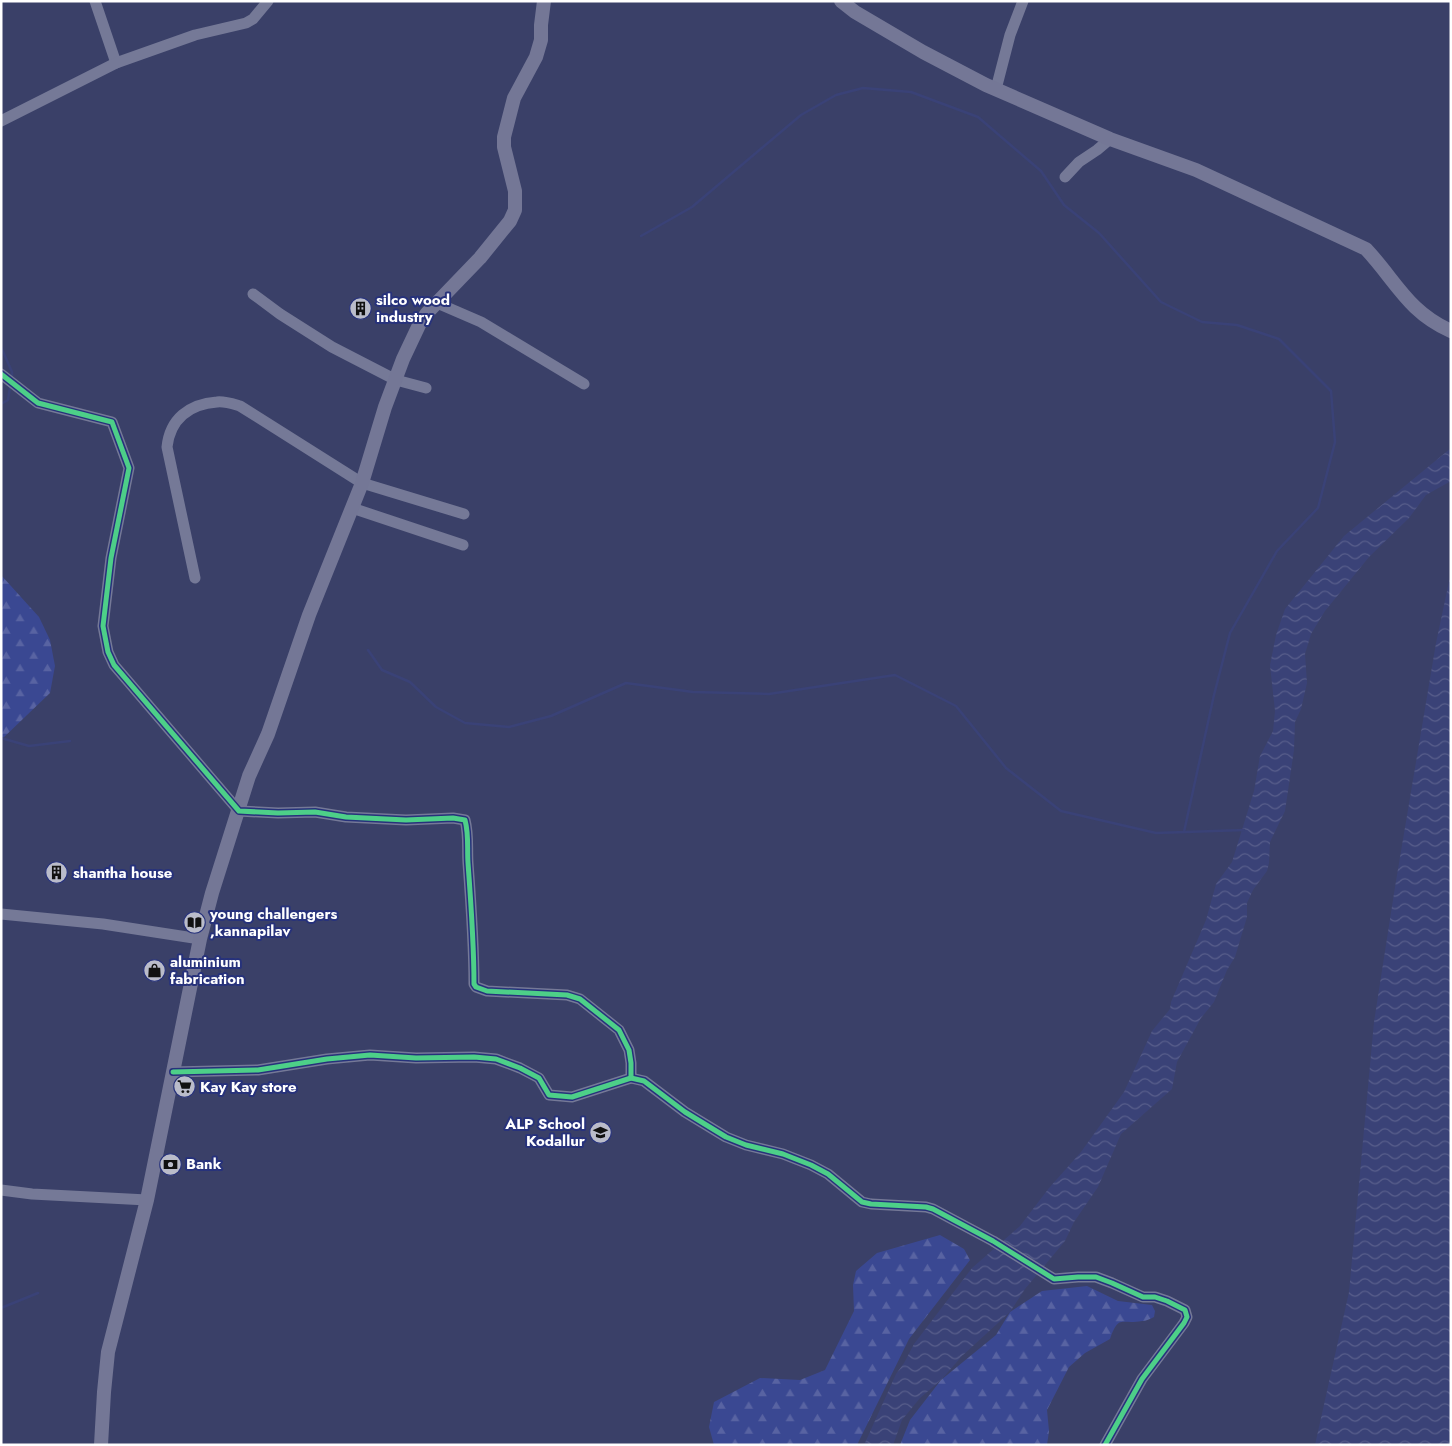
<svg xmlns="http://www.w3.org/2000/svg" width="1452" height="1446" font-family="Jost,sans-serif">
<defs>
<pattern id="forest-firs" width="22" height="20" patternUnits="userSpaceOnUse" patternTransform="scale(1.25)"><rect width="22" height="20" fill="#3a4892"/><path d="M5 1l3.5 6h-7zM16 11l3.5 6h-7z" fill="#5863a2"/></pattern>
<pattern id="water-waves" width="16" height="10" patternUnits="userSpaceOnUse" patternTransform="scale(1.25)"><rect width="16" height="10" fill="#3a4277"/><path d="M0 5q4-4 8 0t8 0" fill="none" stroke="#585e8b"/></pattern>
</defs>
<rect width="100%" height="100%" fill="#3a4068"/>
<g fill="url(#forest-firs)">
<polygon points="1,575 39,617 50,640 55,666 50,693 1,740"/>
<polygon points="940,1235 964,1249 970,1260 909,1339 857,1445 714,1445 709,1427 714,1402 760,1378 800,1380 825,1370 854,1311 853,1285 856,1271 877,1253"/>
<path d="M1087,1286L1118,1301L1152,1305L1155,1311L1154,1317C1150,1319 1146,1321 1142,1321C1121,1325 1119,1314 1110,1339L1085,1353L1069,1367L1047,1410L1049,1431L1047,1445H900L910,1420L941,1380L996,1335L1010,1312L1042,1291Z"/>
</g>
<g fill="url(#water-waves)">
<polygon points="1451,448 1451,481 1426,495 1409,518 1369,557 1325,611 1311,634 1305,654 1307,683 1301,709 1295,722 1294,750 1285,811 1270,842 1269,863 1267,871 1253,890 1247,903 1247,917 1235,957 1227,970 1214,1002 1201,1018 1177,1062 1172,1089 1121,1134 1098,1187 1074,1222 1065,1241 1025,1289 1010,1312 962,1356 941,1380 920,1398 902,1420 893,1445 864,1445 896,1374 904,1363 914,1344 972,1268 1020,1226 1049,1188 1081,1152 1124,1092 1152,1031 1170,1009 1171,1002 1206,920 1216,884 1232,862 1254,791 1260,756 1273,731 1275,711 1270,665 1276,635 1285,609 1344,536"/>
<polygon points="1451,572 1451,1445 1315,1445 1349,1292 1374,1022 1395,887 1436,643"/>
</g>
<g fill="none" stroke-linecap="round" stroke-linejoin="round">
<g stroke="#3a4277" stroke-width="2.5">
<polyline points="641,236 692,207 801,115 836,95 863,88 911,92 978,117 1041,171 1064,205 1099,233 1161,302 1202,322 1237,325 1279,339 1331,391 1335,442 1318,508 1277,551 1230,633 1214,695 1184,832"/>
<polyline points="1,347 12,372 12,376"/>
<polyline points="1,404 8,400 10,387"/>
<polyline points="368,650 382,670 410,682 436,707 465,723 509,727 551,716 626,683 693,692 769,694 895,675 956,706 1006,768 1061,811 1156,833 1244,830"/>
<polyline points="1,738 29,746 70,741"/>
<polyline points="1,1308 38,1293"/>
</g>
<g stroke="#757997" stroke-width="11">
<polyline points="95,1 116,63"/>
<polyline points="996,89 1010,35 1023,1"/>
<polyline points="1,121 116,63 195,35 246,23 253,19 268,1"/>
<polyline points="1065,177 1079,162 1097,150 1110,139"/>
<polyline points="253,294 280,314 332,347 396,380 426,388"/>
<polyline points="437,303 481,322 584,384"/>
<path d="M1,374L38,403L112,422L129,468L111,558L103,626L108,652L114,665L239,811L278,813L315,812L346,817L406,820L453,818L465,820C469,835 467,848 468,863C471,903 474,943 474,984L476,987L487,991L567,995L580,999L619,1030L629,1050L631,1063V1078"/>
<polyline points="352,508 463,545"/>
<path d="M195,578L167,447C170,419 189,404 217,402C224,401 233,404 240,406L362,483L464,514"/>
<polyline points="1,914 103,924 200,939"/>
<polyline points="173,1072 258,1070 327,1059 370,1055 416,1058 474,1057 496,1059 520,1068 539,1078 549,1095 572,1097 631,1078 644,1081 685,1112 726,1137 746,1145 783,1154 811,1165 828,1174 862,1202 871,1204 926,1207 933,1209 993,1241 1054,1279 1078,1277 1096,1277 1112,1283 1143,1297 1155,1297 1167,1301 1185,1310 1187,1317 1184,1323 1142,1379 1105,1445"/>
<polyline points="1,1190 32,1194 147,1200"/>
</g>
<g stroke="#747796" stroke-width="14">
<path d="M841,1L855,12L923,52L986,85L1110,139L1196,170L1366,249C1396,281 1408,312 1451,331"/>
<polyline points="101,1445 104,1392 108,1352 147,1200 200,939 212,893 249,776 268,734 309,615 362,483 385,407 403,359 420,323 427,313 480,258 510,221 515,210 515,191 504,147 504,137 514,98 536,57 541,40 541,25 544,1"/>
</g>
<defs>
<g id="cycleway">
<path d="M1,374L38,403L112,422L129,468L111,558L103,626L108,652L114,665L239,811L278,813L315,812L346,817L406,820L453,818L465,820C469,835 467,848 468,863C471,903 474,943 474,984L476,987L487,991L567,995L580,999L619,1030L629,1050L631,1063V1078"/>
<polyline points="173,1072 258,1070 327,1059 370,1055 416,1058 474,1057 496,1059 520,1068 539,1078 549,1095 572,1097 631,1078 644,1081 685,1112 726,1137 746,1145 783,1154 811,1165 828,1174 862,1202 871,1204 926,1207 933,1209 993,1241 1054,1279 1078,1277 1096,1277 1112,1283 1143,1297 1155,1297 1167,1301 1185,1310 1187,1317 1184,1323 1142,1379 1105,1445"/>
</g>
</defs>
<use href="#cycleway" stroke="#27327b" stroke-width="8"/>
<use href="#cycleway" stroke="#4dcf88" stroke-width="5"/>
</g>
<defs>
<symbol id="building-disc" viewBox="-11 -11 22 22"><circle r="9.5" fill="#babcca" stroke="#27327b"/><path d="M-4-6H4V6H1V3H-1V6H-4ZM-2.5-4.3h1.7v1.8h-1.7ZM.8-4.3h1.7v1.8H.8ZM-2.5-1h1.7V.8h-1.7ZM.8-1h1.7V.8H.8Z" fill="#111"/></symbol>
<symbol id="library-disc" viewBox="-11 -11 22 22"><circle r="9.5" fill="#babcca" stroke="#27327b"/><path d="M-6-4Q-3-5.5-.7-3.5V5Q-3 3-6 4ZM6-4Q3-5.5 .7-3.5V5Q3 3 6 4Z" fill="#111"/></symbol>
<symbol id="shop-disc" viewBox="-11 -11 22 22"><circle r="9.5" fill="#babcca" stroke="#27327b"/><path d="M-5-2.5h2.3a2.7 3.5 0 0 1 5.4 0H5L5.5 6h-11ZM-1.5-2.5h3a1.5 2.3 0 0 0-3 0Z" fill="#111"/></symbol>
<symbol id="supermarket-disc" viewBox="-11 -11 22 22"><circle r="9.5" fill="#babcca" stroke="#27327b"/><path d="M-6-5.5h2.5l.6 2H6L4.5 2H-2.5L-4.4-4H-6ZM-1.5 3.2a1.3 1.3 0 1 0 .1 0ZM3 3.2a1.3 1.3 0 1 0 .1 0Z" fill="#111"/></symbol>
<symbol id="school-disc" viewBox="-11 -11 22 22"><circle r="9.5" fill="#babcca" stroke="#27327b"/><path d="M0-5L7-2L0 1L-7-2ZM-4 1L0 2.5L4 1V4Q0 6-4 4Z" fill="#111"/></symbol>
<symbol id="bank-disc" viewBox="-11 -11 22 22"><circle r="9.5" fill="#babcca" stroke="#27327b"/><path d="M-6-4H6V4H-6ZM0-2.3a2.3 2.3 0 1 0 0 4.6a2.3 2.3 0 1 0 0-4.6Z" fill="#111"/></symbol>
</defs>
<g fill-rule="evenodd">
<use href="#building-disc" x="348" y="296" width="25" height="25"/>
<use href="#building-disc" x="44" y="860" width="25" height="25"/>
<use href="#library-disc" x="182" y="910" width="25" height="25"/>
<use href="#shop-disc" x="142" y="958" width="25" height="25"/>
<use href="#supermarket-disc" x="172" y="1074" width="25" height="25"/>
<use href="#school-disc" x="588" y="1120" width="25" height="25"/>
<use href="#bank-disc" x="158" y="1152" width="25" height="25"/>
</g>
<g text-anchor="middle" stroke-width="4" stroke-linejoin="round" paint-order="stroke">
<g font-size="15" font-weight="bold" fill="#fff" stroke="#27327b" text-anchor="start">
<text x="376" y="305">silco wood<tspan x="376" dy="17">industry</tspan></text>
<text x="73" y="878">shantha house</text>
<text x="210" y="919">young challengers<tspan x="210" dy="17">,kannapilav</tspan></text>
<text x="170" y="967">aluminium<tspan x="170" dy="17">fabrication</tspan></text>
<text x="200" y="1092">Kay Kay store</text>
<text x="585" y="1129" text-anchor="end">ALP School<tspan x="585" dy="17">Kodallur</tspan></text>
<text x="186" y="1169">Bank</text>
</g>
</g>
<rect width="1452" height="1446" fill="none" stroke="#ffffff" stroke-width="5"/>
</svg>
